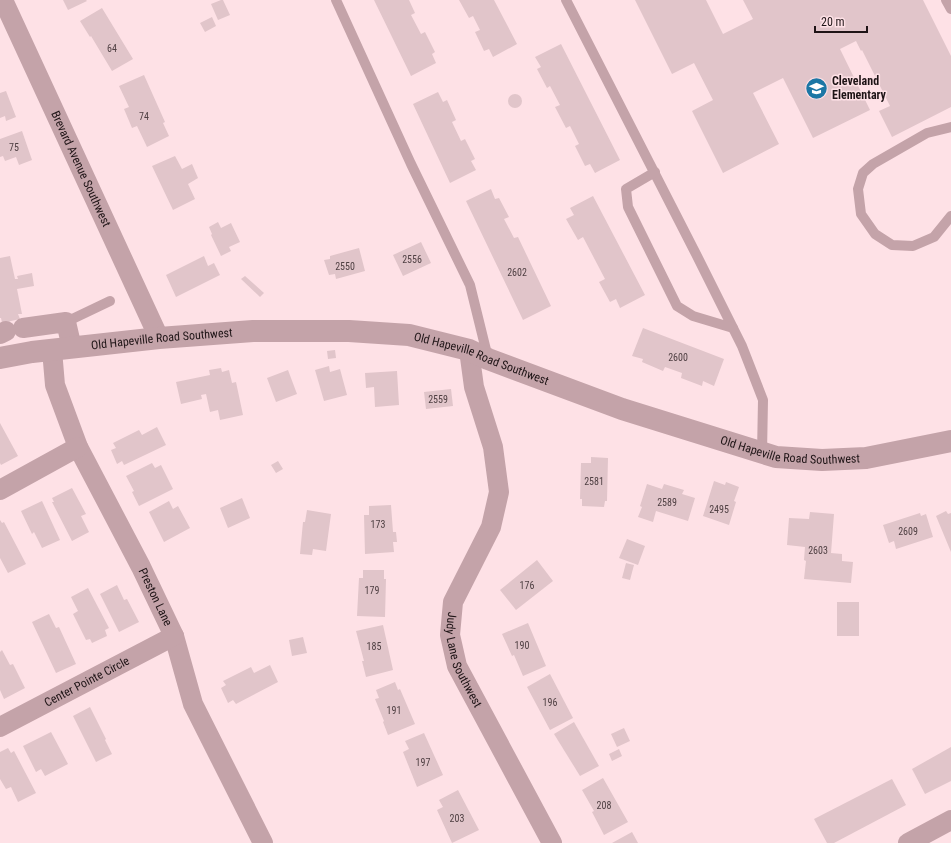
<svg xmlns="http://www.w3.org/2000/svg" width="951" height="843" font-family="'Roboto Condensed',sans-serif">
<rect width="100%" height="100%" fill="#fee1e6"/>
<g fill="#e1c5ca">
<polygon points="63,0 86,0 87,1 68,10"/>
<polygon points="221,0 223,0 230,15 218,20 211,4"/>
<polygon points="374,0 409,0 415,13 411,15 421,34 425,32 435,52 432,54 436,63 411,76"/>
<polygon points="459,0 494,0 517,44 493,57 489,49 484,51 475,32 480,30 473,16 469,18"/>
<polygon points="635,0 706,0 723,34 753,19 743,0 923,0 951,56 951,107 892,137 879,111 890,106 862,50 861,51 856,41 840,49 870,110 813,138 783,78 753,93 779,144 723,173 692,111 713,100 694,63 672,74"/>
<polygon points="102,8 133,59 112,71 91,36 90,37 80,21"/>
<polygon points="212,17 216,26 205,32 200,23"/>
<polygon points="561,44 620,160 595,173 590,164 585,166 575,146 579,144 570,126 566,128 555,107 560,105 550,86 547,88 537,69 541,67 535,57"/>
<polygon points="144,75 165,122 163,123 169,136 147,147 137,126 132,128 124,109 129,107 119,86"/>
<polygon points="6,91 16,117 6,121 5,116 0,118 0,93"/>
<polygon points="438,92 443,102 447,100 456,120 452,122 461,141 465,139 475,159 471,161 476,170 450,183 413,104"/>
<circle cx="515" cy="101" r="7"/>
<polygon points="22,131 32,160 19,165 16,157 5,161 3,156 0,157 0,139"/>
<polygon points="175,156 182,169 192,164 198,178 188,184 195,199 173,210 152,166"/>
<polygon points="491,189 495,199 499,198 509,217 504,219 514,238 518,237 551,306 523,320 466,201"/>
<polygon points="593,196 645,295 620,308 616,299 610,302 599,282 605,279 583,237 578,240 566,219 574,215 570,208"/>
<polygon points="218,222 221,228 231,223 240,242 229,247 231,251 221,256 211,235 212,234 209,227"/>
<polygon points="421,242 431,263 403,276 393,255"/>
<polygon points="359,248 365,271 336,279 335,274 329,275 324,260 330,259 330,256"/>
<polygon points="10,256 15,279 18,279 17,276 32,273 34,286 17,289 22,314 18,314 20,319 2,323 1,318 0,318 0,258"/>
<polygon points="204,256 208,266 214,263 220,275 176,297 166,275"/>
<polygon points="245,276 264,293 260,297 241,279"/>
<polygon points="643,328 724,359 714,386 703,381 702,386 681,378 682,373 665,367 663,371 642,362 643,359 632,356"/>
<polygon points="335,350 336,358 328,359 327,351"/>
<polygon points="329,366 330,372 340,369 347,395 324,401 315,370"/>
<polygon points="221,368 222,372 229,370 232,383 236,382 243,415 220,420 218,410 210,412 206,394 201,395 202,399 181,404 176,382 210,375 209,370"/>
<polygon points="288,370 297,394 276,402 267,378"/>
<polygon points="397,371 399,405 375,407 374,387 366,388 365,373"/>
<polygon points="451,389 453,406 426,409 424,392"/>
<polygon points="0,423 18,456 1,465 0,463"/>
<polygon points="157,427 166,445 124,465 122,461 117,464 111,450 116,448 113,443 139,430 142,435"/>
<polygon points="591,457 608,458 607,501 605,501 604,507 582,506 582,499 580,499 581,463 591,463"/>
<polygon points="278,461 283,469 276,473 271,465"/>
<polygon points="152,463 155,468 161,465 173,489 139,506 132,492 134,491 126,476"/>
<polygon points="714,481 725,485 726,482 739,487 734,501 736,502 729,525 703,516"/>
<polygon points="647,484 662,489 664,484 684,490 682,494 695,498 688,521 656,511 653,522 638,517 642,507 640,506"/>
<polygon points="72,488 86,514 81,516 89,532 72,541 52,502 54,502 52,498"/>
<polygon points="242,498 250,518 228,528 220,508"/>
<polygon points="42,501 60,540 42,548 34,532 32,534 21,511"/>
<polygon points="169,501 173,509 178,506 190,528 164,542 149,512"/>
<polygon points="391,505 393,532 396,532 397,542 393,542 394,552 365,554 364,515 369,515 369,506"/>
<polygon points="307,510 331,514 326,551 313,549 312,555 300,554 303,522 305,522"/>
<polygon points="946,511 948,514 951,513 951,552 936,516"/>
<polygon points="810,512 834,514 831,553 842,554 842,561 853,562 851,583 804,579 806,561 804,560 805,547 787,545 789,518 809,519"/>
<polygon points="920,513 921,516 926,514 933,537 896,549 894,541 889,543 883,525"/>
<polygon points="0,520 2,523 4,522 26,564 8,573 0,558"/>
<polygon points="627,539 645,546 638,565 619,558"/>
<polygon points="537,560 553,581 516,610 500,590"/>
<polygon points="626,563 634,565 630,580 622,578"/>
<polygon points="363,570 384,570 384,579 386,579 385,617 357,616 359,578 363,578"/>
<polygon points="117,585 124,600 127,599 139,622 119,632 100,594"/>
<polygon points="88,588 109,628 105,630 107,636 92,643 90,639 86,640 73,614 78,611 71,597"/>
<rect x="837" y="602" width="22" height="34"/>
<polygon points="49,614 56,628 59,627 76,664 56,673 32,622"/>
<polygon points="528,623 546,666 523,676 514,655 512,656 502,634"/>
<polygon points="383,625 393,670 366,677 362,661 364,661 356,631"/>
<polygon points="303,637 307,653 292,656 289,640"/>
<polygon points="2,650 10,665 13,664 25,688 4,699 0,690 0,652"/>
<polygon points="270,665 278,682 236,704 233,700 228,703 221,688 226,685 223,681 251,667 254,673"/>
<polygon points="550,674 573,718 550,730 527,687"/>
<polygon points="395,682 398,690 400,689 415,724 388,735 383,722 384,721 375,699 379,698 376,690"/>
<polygon points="90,707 106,739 105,740 112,754 96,762 73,716"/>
<polygon points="574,722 599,766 580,776 554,734"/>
<polygon points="624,728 630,741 617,747 611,734"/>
<polygon points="51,732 68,764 45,776 41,769 36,772 23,746"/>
<polygon points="424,733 443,775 417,787 403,752 409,749 405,741"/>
<polygon points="951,747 951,781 925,794 912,769"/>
<polygon points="8,748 11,753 14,751 36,793 18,802 11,787 6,789 0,779 0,752"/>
<polygon points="619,749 622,756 612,761 609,754"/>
<polygon points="603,778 628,822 604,835 592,812 594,811 582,790"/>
<polygon points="892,779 906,805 834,843 827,843 814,819"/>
<polygon points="458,790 479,830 452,843 437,810 443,807 439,800"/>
<polygon points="632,832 638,843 612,843"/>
</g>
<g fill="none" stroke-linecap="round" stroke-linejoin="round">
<g stroke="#c4a3a9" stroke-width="10">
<polyline points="336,0 411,164 470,285 488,358"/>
<polyline points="566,0 696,254 742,346 763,400 762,453"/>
<polyline points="946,0 951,9"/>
<polyline points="951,127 927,133 873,164 863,173 858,189 861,214 875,234 892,245 913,246 934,237 951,216"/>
<polyline points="655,172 626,189 628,207 677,306 693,316 733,328"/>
<polyline points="66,322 110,301"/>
</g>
<g stroke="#c4a3a9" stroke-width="20">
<path id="s1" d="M3,0L159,338"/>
<polyline points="23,328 66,322 72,348"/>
<polyline points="0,334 6,331"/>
<path id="s2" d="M52,350L55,385L78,447L141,567L174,636L193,704L263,843"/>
<path id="s3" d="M469,350L474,387L493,447L499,492L491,527L453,602L450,635L457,666L552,843"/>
<polyline points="0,490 78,447"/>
<path id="s4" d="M0,727L174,636"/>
<polyline points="908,843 951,820"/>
</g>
<path stroke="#c4a3a9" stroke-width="22" id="s5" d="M0,358L32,352L159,338L253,331H349L409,335L469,350L488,359L622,409L776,457L822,460L866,458L951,441"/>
</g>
<defs>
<symbol id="school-disc" viewBox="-11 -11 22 22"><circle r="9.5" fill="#1c77a5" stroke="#fee1e6"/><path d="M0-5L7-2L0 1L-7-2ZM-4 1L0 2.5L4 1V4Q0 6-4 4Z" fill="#fff"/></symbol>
</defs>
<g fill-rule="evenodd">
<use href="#school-disc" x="804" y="76" width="25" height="25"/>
</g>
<g text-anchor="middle" stroke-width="3" stroke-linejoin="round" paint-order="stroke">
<g font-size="10" fill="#4f4043">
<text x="112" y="52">64</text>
<text x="144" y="120">74</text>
<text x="14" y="151">75</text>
<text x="412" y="263">2556</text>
<text x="345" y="270">2550</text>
<text x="517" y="276">2602</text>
<text x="678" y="361">2600</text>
<text x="438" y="403">2559</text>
<text x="594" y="485">2581</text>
<text x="667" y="506">2589</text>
<text x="719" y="513">2495</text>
<text x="378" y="528">173</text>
<text x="908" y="535">2609</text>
<text x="818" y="554">2603</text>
<text x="527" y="589">176</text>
<text x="372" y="594">179</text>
<text x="522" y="649">190</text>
<text x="374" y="650">185</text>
<text x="550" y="706">196</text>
<text x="394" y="714">191</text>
<text x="423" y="766">197</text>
<text x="604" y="809">208</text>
<text x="457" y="822">203</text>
</g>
<g font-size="12" font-weight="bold" fill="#1e1416" stroke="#fee1e6" text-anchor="start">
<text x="832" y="85">Cleveland<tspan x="832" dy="14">Elementary</tspan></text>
</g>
<g font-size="12" fill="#1e1416" stroke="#fee1e6">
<text dy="4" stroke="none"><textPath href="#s1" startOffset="186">Brevard Avenue Southwest</textPath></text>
<text dy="4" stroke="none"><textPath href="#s5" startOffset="163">Old Hapeville Road Southwest</textPath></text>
<text dy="4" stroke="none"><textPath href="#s5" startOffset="487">Old Hapeville Road Southwest</textPath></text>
<text dy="4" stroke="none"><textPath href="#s5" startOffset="811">Old Hapeville Road Southwest</textPath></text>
<text dy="4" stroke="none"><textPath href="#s2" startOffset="270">Preston Lane</textPath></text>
<text dy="4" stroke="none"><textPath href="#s3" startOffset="326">Judy Lane Southwest</textPath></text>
<text dy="4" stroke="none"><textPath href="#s4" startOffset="98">Center Pointe Circle</textPath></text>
</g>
</g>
<path d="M815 26v6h52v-6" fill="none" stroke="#1e1416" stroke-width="2"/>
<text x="821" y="26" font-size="12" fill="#1e1416" stroke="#fee1e6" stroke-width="3" paint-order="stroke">20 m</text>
</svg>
